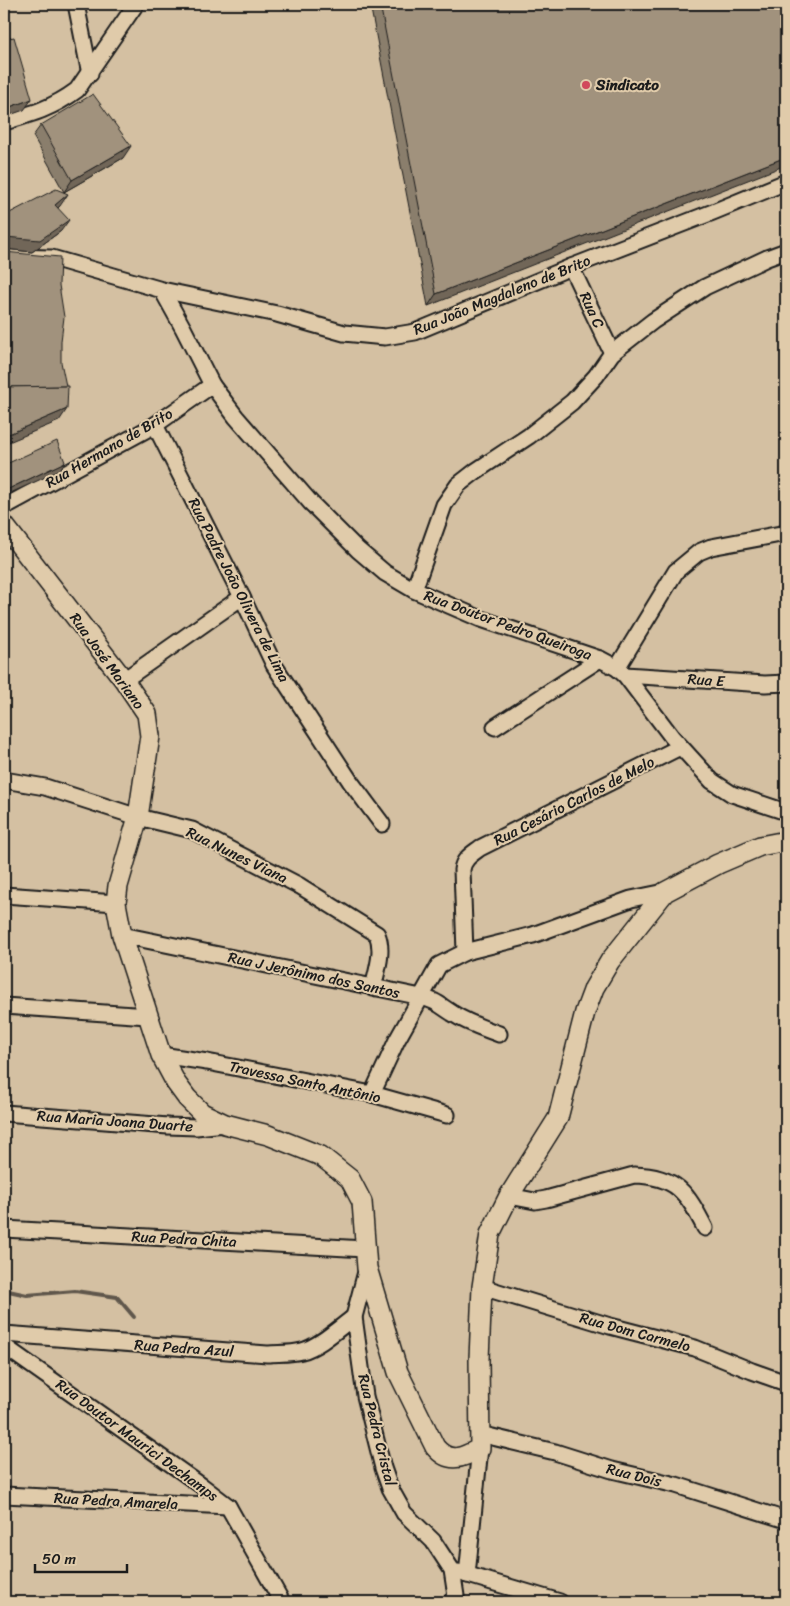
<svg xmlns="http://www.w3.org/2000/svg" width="790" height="1606" font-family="Sriracha,sans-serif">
<rect width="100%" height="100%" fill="#d4c0a2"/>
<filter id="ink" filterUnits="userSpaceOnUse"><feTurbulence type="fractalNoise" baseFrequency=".02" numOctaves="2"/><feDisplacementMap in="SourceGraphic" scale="10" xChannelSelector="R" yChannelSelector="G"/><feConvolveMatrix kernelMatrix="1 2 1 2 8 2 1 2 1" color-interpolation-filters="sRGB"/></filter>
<g filter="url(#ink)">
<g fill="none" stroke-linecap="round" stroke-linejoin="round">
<polyline stroke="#5f574c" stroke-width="4" points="4,1290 27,1295 75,1291 117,1297 134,1317"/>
<defs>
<g id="minor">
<polyline points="76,4 90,74"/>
<path d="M4,122C32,114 53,108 77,90L136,4"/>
<polyline points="4,257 52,258 162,290 277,314 344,333 385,337 415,332 571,267 713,212 786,182"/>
<polyline points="571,267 612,353"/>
<polyline points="162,290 183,328 212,385 236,417 311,503 358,550 385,573 414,590 481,619 600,659 617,668 625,675 672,737 712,781 732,794 786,812"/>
<polyline points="155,425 242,597 274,665 350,781 382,824"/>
<polyline points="4,507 155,425 212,385"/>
<polyline points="414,590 444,505 458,485 476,471 529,436 572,402 596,376 612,353 653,321 705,287 767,258 786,251"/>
<polyline points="617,668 676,571 699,552 711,547 786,533"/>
<polyline points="625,675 765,684 786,683"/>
<polyline points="124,680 242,597"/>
<polyline points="495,727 600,659"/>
<path d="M4,780L45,787L138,817L192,830L300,886L377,934C384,951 377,970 373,988"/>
<polyline points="4,895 116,903"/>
<path d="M122,935L421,997C437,1001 439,1005 452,1013C467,1023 483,1028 499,1034"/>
<path d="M465,952L462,870C463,859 472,854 480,848L680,747"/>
<polyline points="4,1006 148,1016"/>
<polyline points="161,1055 207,1062 372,1094 447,1115"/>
<polyline points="372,1094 397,1040 439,965 465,952 533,935 631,899 665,892"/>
<polyline points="4,1113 168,1126 196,1127 225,1124"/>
<path d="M509,1196L535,1201L546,1199L634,1175C677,1176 687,1193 705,1228"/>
<polyline points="4,1229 365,1249"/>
<polyline points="367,1268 354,1317 365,1396 383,1468 390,1488 404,1513 433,1541 452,1570 456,1596 451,1602"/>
<polyline points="482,1287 610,1326 695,1348 752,1371 786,1383"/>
<path d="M4,1334L267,1354C279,1353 291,1354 302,1351C319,1347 340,1327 354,1317"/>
<polyline points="4,1346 202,1486 228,1506 282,1602"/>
<polyline points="480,1434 555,1452 612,1470 676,1485 786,1520"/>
<polyline points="4,1495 228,1506"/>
<polyline points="458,1572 560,1602"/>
<polyline points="467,1575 480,1448"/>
</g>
<path id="tertiary" d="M4,525L124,680L147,714L150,736L138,817L118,886L116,903L122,935L161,1055L176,1083L187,1098L202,1113L225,1124L268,1135L321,1156L350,1179L362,1202L367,1268L398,1372L435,1447C449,1464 463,1458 480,1448L479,1359L482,1287L490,1234L509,1196L558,1118L585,1012L594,988L610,961L665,892L718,864L760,846L786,841"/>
</defs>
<use href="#minor" stroke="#1c1c1c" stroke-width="19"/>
<use href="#tertiary" stroke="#1c1c1c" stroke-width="22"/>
<use href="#minor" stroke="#e0cbaa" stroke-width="15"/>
<use href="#tertiary" stroke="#e0cbaa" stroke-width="19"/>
</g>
<g fill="#8a7e6c" stroke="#1c1c1c">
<polygon points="370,4 786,4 428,306"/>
<polygon points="41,125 123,158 64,192 33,136"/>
<polygon points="60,206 58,208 61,231 32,252 4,249 4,217"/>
</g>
<g fill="#716658" stroke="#1c1c1c">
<polygon points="32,99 24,110 4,117 4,109"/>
<polygon points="131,146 123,158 64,192 72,180"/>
<polygon points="786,157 786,165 428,306 436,294"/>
<polygon points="68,194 60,206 47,217 55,205"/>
<polygon points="69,220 61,231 32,252 4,249 4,239 5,237"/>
<polygon points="67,409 59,421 4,444 4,436"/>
<polygon points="65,462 59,471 4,496 4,491"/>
</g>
<g fill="#a1927d" stroke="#1c1c1c">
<polygon points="380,4 786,4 786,157 436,294"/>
<polygon points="14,37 32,99 4,109 4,39"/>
<polygon points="93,94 131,146 72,180 41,125"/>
<polygon points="56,189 68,194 55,205 69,220 40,240 5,237 4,216"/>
<polygon points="4,252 60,257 59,285 64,317 61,341 61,362 66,386 4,387"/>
<polygon points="68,386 67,409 4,436 4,387"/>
<polygon points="57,441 65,462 4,491 4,465"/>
</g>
</g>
<circle fill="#d1495b" stroke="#e0cbaa" stroke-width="2" cx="586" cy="85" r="5"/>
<g text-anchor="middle" stroke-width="4" stroke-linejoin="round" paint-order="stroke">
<g font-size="15" font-weight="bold" fill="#1c1c1c" stroke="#e0cbaa" text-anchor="start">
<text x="596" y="90">Sindicato</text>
</g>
<g font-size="15" fill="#1c1c1c" stroke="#e0cbaa">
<text transform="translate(502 295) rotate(-22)" y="5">Rua João Magdaleno de Brito</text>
<text transform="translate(592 310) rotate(65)" y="5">Rua C</text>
<text transform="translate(109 448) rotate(-30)" y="5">Rua Hermano de Brito</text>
<text transform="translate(239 590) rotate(63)" y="5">Rua Padre João Olivera de Lima</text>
<text transform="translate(508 625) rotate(20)" y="5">Rua Doutor Pedro Queiroga</text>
<text transform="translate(107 661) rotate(54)" y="5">Rua José Mariano</text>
<text transform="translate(706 680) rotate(4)" y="5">Rua E</text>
<text transform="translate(574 801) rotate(-27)" y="5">Rua Cesário Carlos de Melo</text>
<text transform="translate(237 855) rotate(26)" y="5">Rua Nunes Viana</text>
<text transform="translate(314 975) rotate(12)" y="5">Rua J Jerônimo dos Santos</text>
<text transform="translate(305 1082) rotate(12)" y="5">Travessa Santo Antônio</text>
<text transform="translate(115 1121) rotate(4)" y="5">Rua Maria Joana Duarte</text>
<text transform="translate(184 1239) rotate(3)" y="5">Rua Pedra Chita</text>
<text transform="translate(635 1332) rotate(15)" y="5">Rua Dom Carmelo</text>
<text transform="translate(184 1348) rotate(4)" y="5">Rua Pedra Azul</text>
<text transform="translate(377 1430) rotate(76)" y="5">Rua Pedra Cristal</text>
<text transform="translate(137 1440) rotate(36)" y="5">Rua Doutor Maurici Dechamps</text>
<text transform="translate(634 1475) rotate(14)" y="5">Rua Dois</text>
<text transform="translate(116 1501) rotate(3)" y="5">Rua Pedra Amarela</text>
</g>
</g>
<rect width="790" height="1606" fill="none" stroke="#e0cbaa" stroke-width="20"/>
<rect x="10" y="10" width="770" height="1586" fill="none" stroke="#1c1c1c" stroke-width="2" filter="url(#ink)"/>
<path d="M35 1564v8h92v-8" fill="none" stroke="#1c1c1c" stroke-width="2.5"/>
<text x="42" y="1564" font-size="15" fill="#1c1c1c" stroke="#e0cbaa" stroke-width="4" paint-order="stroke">50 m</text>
</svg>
